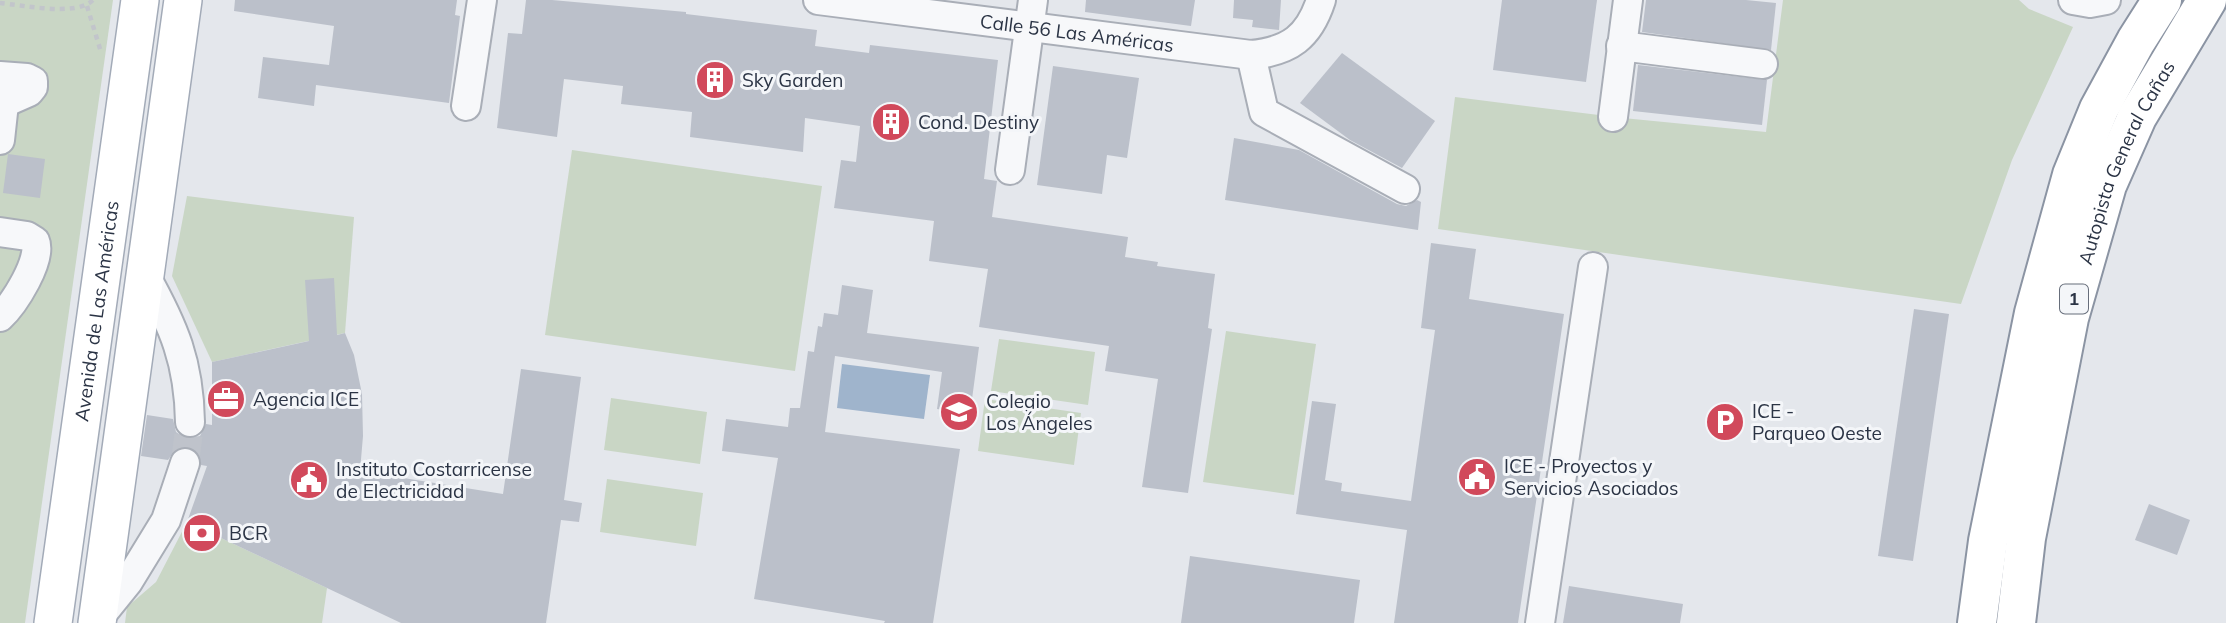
<svg xmlns="http://www.w3.org/2000/svg" width="2226" height="623" font-family="Mulish,sans-serif">
<rect width="100%" height="100%" fill="#e4e7ec"/>
<g fill="#c9d6c5">
<polygon points="0,0 113,0 25,623 0,623"/>
<polygon points="1783,0 2019,0 2029,9 2073,27 2012,160 1961,304 1438,229 1455,97 1623,118 1766,132"/>
<polygon points="572,150 822,186 795,371 545,335"/>
<polygon points="187,196 354,217 345,333 212,362 172,276"/>
<polygon points="1226,331 1316,344 1294,495 1203,482"/>
<polygon points="999,339 1095,352 1088,405 991,391"/>
<polygon points="611,398 707,412 700,464 604,450"/>
<polygon points="985,399 1081,413 1074,465 978,451"/>
<polygon points="607,479 703,493 696,546 600,532"/>
<polygon points="187,522 327,588 322,623 125,623 127,607 156,582"/>
</g>
<polygon fill="#9fb4cc" points="842,364 930,375 924,419 837,408"/>
<g fill="#bbc0ca">
<polygon points="235,0 457,0 455,15 460,16 449,103 316,85 314,106 258,98 263,57 329,65 334,26 234,11"/>
<polygon points="526,0 552,0 686,12 686,14 817,30 815,46 869,53 870,45 998,60 984,179 997,181 992,217 1128,237 1125,257 1158,262 1157,266 1215,274 1208,328 1212,329 1188,493 1142,487 1158,379 1105,371 1109,346 979,327 988,269 929,261 934,221 834,208 841,160 856,162 860,126 805,118 803,152 690,137 692,112 621,104 623,86 564,79 557,137 497,128 508,33 522,34"/>
<polygon points="1086,0 1195,0 1191,26 1085,12"/>
<polygon points="1234,0 1281,0 1279,30 1252,27 1253,20 1233,18"/>
<polygon points="1502,0 1597,0 1586,82 1493,70"/>
<polygon points="1646,0 1746,0 1776,3 1771,50 1642,32"/>
<polygon points="1342,53 1435,121 1402,168 1350,140 1300,103"/>
<polygon points="1638,65 1767,80 1762,125 1633,111"/>
<polygon points="1053,66 1139,78 1127,158 1107,155 1102,194 1037,185"/>
<polygon points="1234,138 1299,150 1397,204 1406,206 1417,200 1421,202 1418,230 1225,200"/>
<polygon points="8,154 45,159 40,198 3,193"/>
<polygon points="1431,243 1476,249 1469,299 1564,314 1518,623 1394,623 1407,530 1296,514 1312,401 1336,404 1325,480 1342,483 1341,491 1411,501 1435,330 1421,328"/>
<polygon points="334,278 337,335 345,333 354,355 362,394 363,436 360,471 503,494 521,369 581,377 564,500 582,503 579,522 561,520 546,623 401,623 187,522 207,466 201,465 198,453 191,448 182,447 175,450 168,460 141,456 147,415 173,419 176,432 182,436 190,439 200,436 206,424 212,425 212,362 309,341 305,280"/>
<polygon points="842,285 873,290 867,333 979,347 970,414 937,409 942,372 835,356 825,432 960,449 933,623 884,623 885,621 754,599 778,458 722,451 726,419 788,427 790,408 800,408 808,351 814,352 818,326 822,327 824,313 838,315"/>
<polygon points="1914,309 1949,314 1913,561 1878,556"/>
<polygon points="2149,504 2190,520 2177,555 2135,540"/>
<polygon points="1190,556 1360,580 1354,623 1181,623"/>
<polygon points="1569,586 1683,604 1680,623 1563,623"/>
</g>
<g fill="none" stroke-linecap="round" stroke-linejoin="round">
<polyline stroke="#bfc3cb" stroke-width="28" stroke-dasharray="28 14" stroke-linecap="butt" points="185,463 190,422"/>
<defs>
<g id="minor">
<path id="s1" d="M818,0L1251,55C1290,51 1309,37 1321,0"/>
<polyline points="2073,0 2090,3 2106,0"/>
<polyline points="1621,46 1763,64"/>
<polyline points="1251,55 1264,112 1405,189"/>
<polyline points="0,76 27,78 33,81 33,87 29,92 4,103"/>
<polyline points="466,106 482,0"/>
<polyline points="1613,117 1628,0"/>
<polyline points="0,140 6,85"/>
<polyline points="1010,170 1033,0"/>
<path d="M0,232L27,236L35,241C43,259 14,304 0,317"/>
<path d="M145,275C174,327 189,362 190,422"/>
<polyline points="98,619 128,582 166,520 185,463"/>
<polyline points="1540,623 1593,267"/>
</g>
<g id="major">
<path id="s2" d="M53,623L140,0"/>
<polyline points="97,623 183,0"/>
</g>
<g id="highway">
<polyline points="1977,623 1988,541 2034,313 2072,175 2099,109 2136,41 2162,0"/>
<path id="s3" d="M2016,623L2026,538L2069,318L2107,185L2137,117L2207,0"/>
</g>
</defs>
<use href="#minor" stroke="#a9aeb7" stroke-width="32"/>
<use href="#major" stroke="#a3abb8" stroke-width="40"/>
<use href="#highway" stroke="#8b94a3" stroke-width="42"/>
<g stroke="#c2c5cb" stroke-width="4.5" stroke-dasharray="5 5" stroke-linecap="butt">
<path d="M0,3C23,5 76,17 93,0"/>
<polyline points="87,6 101,52"/>
</g>
<use href="#minor" stroke="#f7f8fa" stroke-width="28"/>
<use href="#major" stroke="#fff" stroke-width="37"/>
<use href="#highway" stroke="#fff" stroke-width="38"/>
</g>
<defs>
<symbol id="building-disc" viewBox="-11 -11 22 22"><circle r="9.5" fill="#d1495b" stroke="#f4f6f9"/><path d="M-4-6H4V6H1V3H-1V6H-4ZM-2.5-4.3h1.7v1.8h-1.7ZM.8-4.3h1.7v1.8H.8ZM-2.5-1h1.7V.8h-1.7ZM.8-1h1.7V.8H.8Z" fill="#fff"/></symbol>
<symbol id="office-disc" viewBox="-11 -11 22 22"><circle r="9.5" fill="#d1495b" stroke="#f4f6f9"/><path d="M-6-3h4V-5.5h4V-3h4V5H-6ZM-1-4.5V-3h2v-1.5ZM-6 0V1H6V0Z" fill="#fff"/></symbol>
<symbol id="school-disc" viewBox="-11 -11 22 22"><circle r="9.5" fill="#d1495b" stroke="#f4f6f9"/><path d="M0-5L7-2L0 1L-7-2ZM-4 1L0 2.5L4 1V4Q0 6-4 4Z" fill="#fff"/></symbol>
<symbol id="parking-disc" viewBox="-11 -11 22 22"><circle r="9.5" fill="#d1495b" stroke="#f4f6f9"/><path d="M-3.5-5.5H1a3.5 3.5 0 0 1 0 7H-1V5.5H-3.5ZM-1-3.4V-.6H.8a1.4 1.4 0 0 0 0-2.8Z" fill="#fff"/></symbol>
<symbol id="civic-disc" viewBox="-11 -11 22 22"><circle r="9.5" fill="#d1495b" stroke="#f4f6f9"/><path d="M-.6-6.5H3V-4.5H.6V-3L4-1V1h2V6H-6V1h2V-1L-.6-3ZM-1.2 2.5V6h2.4V2.5Z" fill="#fff"/></symbol>
<symbol id="bank-disc" viewBox="-11 -11 22 22"><circle r="9.5" fill="#d1495b" stroke="#f4f6f9"/><path d="M-6-4H6V4H-6ZM0-2.3a2.3 2.3 0 1 0 0 4.6a2.3 2.3 0 1 0 0-4.6Z" fill="#fff"/></symbol>
</defs>
<g fill-rule="evenodd">
<use href="#building-disc" x="693" y="58" width="44" height="44"/>
<use href="#building-disc" x="869" y="100" width="44" height="44"/>
<use href="#office-disc" x="204" y="377" width="44" height="44"/>
<use href="#school-disc" x="937" y="390" width="44" height="44"/>
<use href="#parking-disc" x="1703" y="400" width="44" height="44"/>
<use href="#civic-disc" x="1455" y="455" width="44" height="44"/>
<use href="#civic-disc" x="287" y="458" width="44" height="44"/>
<use href="#bank-disc" x="180" y="511" width="44" height="44"/>
</g>
<g text-anchor="middle" stroke-width="6" stroke-linejoin="round" paint-order="stroke">
<rect fill="#f4f6f9" stroke="#676e7b" stroke-width="2" x="2060" y="284.5" width="28" height="29" rx="5"/>
<g font-size="18" font-weight="bold" fill="#2b3445">
<text x="2074" y="305">1</text>
</g>
<g font-size="19" fill="#2b3445" stroke="#f4f6f9">
<text dy="7" stroke="none"><textPath href="#s1" startOffset="261">Calle 56 Las Américas</textPath></text>
<text dy="7" stroke="none"><textPath href="#s3" startOffset="476">Autopista General Cañas</textPath></text>
<text dy="7" stroke="none"><textPath href="#s2" startOffset="315">Avenida de Las Américas</textPath></text>
</g>
<g font-size="19" fill="#2b3445" stroke="#f4f6f9" text-anchor="start">
<text x="742" y="87">Sky Garden</text>
<text x="918" y="129">Cond. Destiny</text>
<text x="253" y="406">Agencia ICE</text>
<text x="986" y="408">Colegio<tspan x="986" dy="22">Los Ángeles</tspan></text>
<text x="1752" y="418">ICE -<tspan x="1752" dy="22">Parqueo Oeste</tspan></text>
<text x="1504" y="473">ICE - Proyectos y<tspan x="1504" dy="22">Servicios Asociados</tspan></text>
<text x="336" y="476">Instituto Costarricense<tspan x="336" dy="22">de Electricidad</tspan></text>
<text x="229" y="540">BCR</text>
</g>
</g>
</svg>
